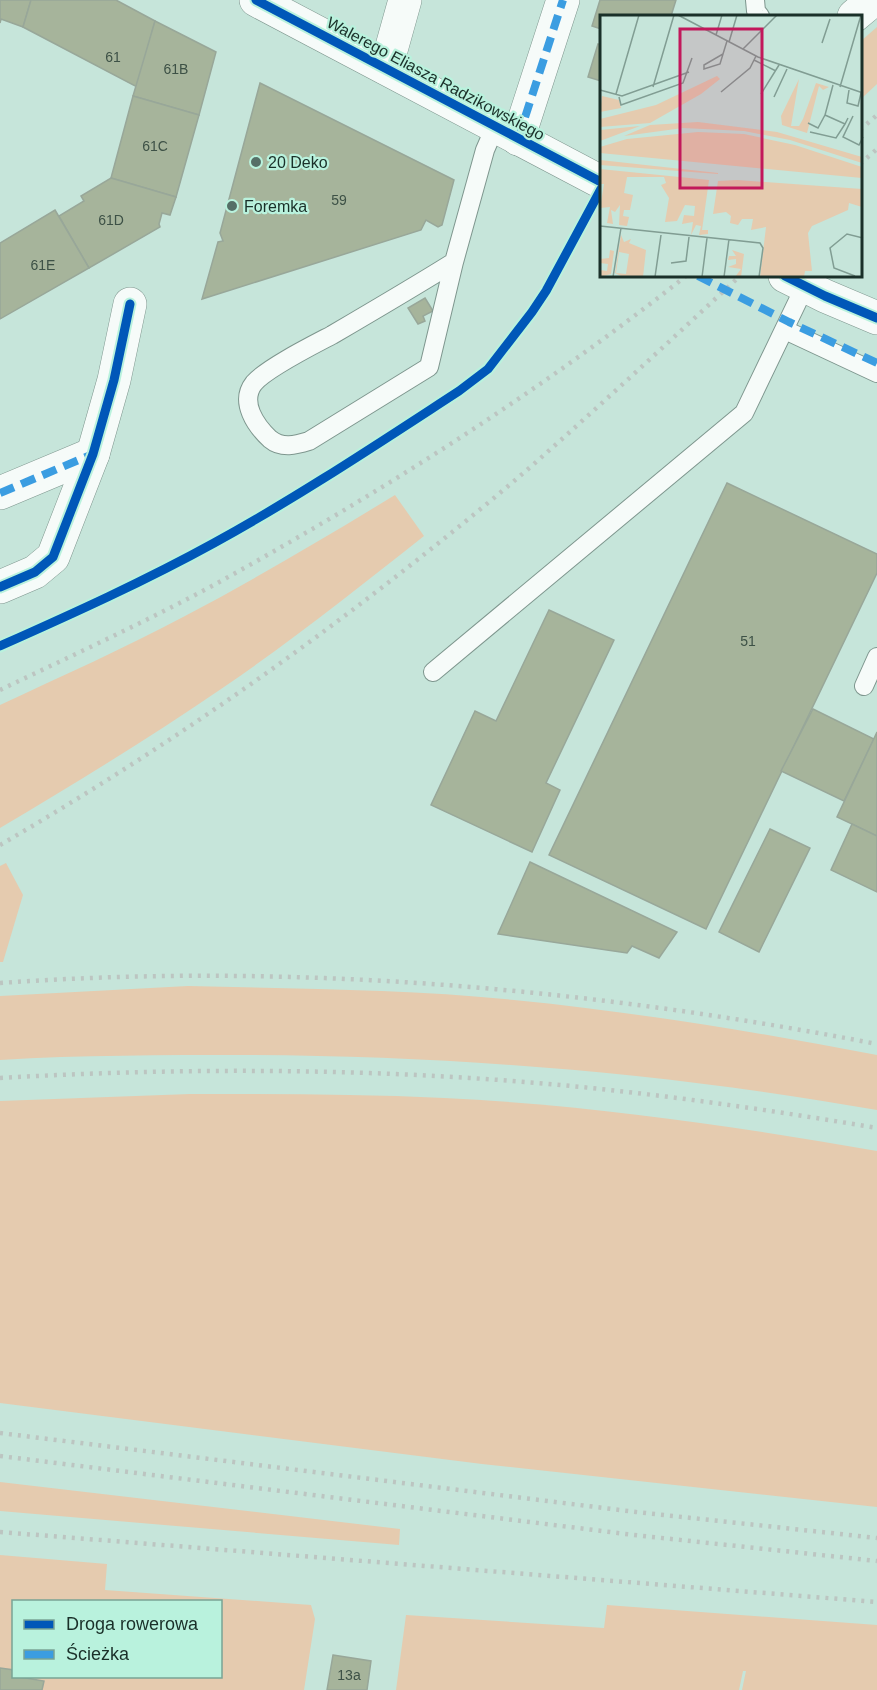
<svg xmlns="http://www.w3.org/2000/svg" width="877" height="1690" font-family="Arial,sans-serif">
<rect width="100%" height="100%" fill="#c6e5da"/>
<g fill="#e5cbaf" fill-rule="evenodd">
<polygon points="877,27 877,84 861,99 861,41"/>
<path d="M395,495L424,536C358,588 293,640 224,687C151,737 76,783 0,828V705C62,676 125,648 185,616C257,578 326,537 395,495Z"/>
<polygon points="6,863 23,895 3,962 0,962 0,866"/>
<path d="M188,986C296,989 406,989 514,1000C636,1012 757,1032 877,1055V1110C668,1073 457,1056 245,1055C163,1055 81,1055 0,1060V996Z"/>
<path d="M190,1094C274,1094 359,1094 444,1098C589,1105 734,1126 877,1151V1507L482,1464L0,1403V1101Z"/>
<polygon points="0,1482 400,1529 399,1545 0,1511"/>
<path d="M0,1555L107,1564L105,1590L311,1605L315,1619L304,1690H0ZM14,1602H220V1676H14Z"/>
<polygon points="607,1605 877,1625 877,1690 742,1690 746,1671 743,1671 739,1690 396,1690 406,1615 604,1628"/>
</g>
<g fill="#a6b49b" stroke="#98a799" stroke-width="1.5">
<polygon points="0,0 31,0 23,27 1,19 0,23"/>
<polygon points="31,0 116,0 155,21 137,87 23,27"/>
<polygon points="600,0 676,0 671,16 601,16 601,29 592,26"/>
<polygon points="155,21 216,52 199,115 133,96"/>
<polygon points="598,44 601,45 601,81 588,77"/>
<polygon points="260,83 454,180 442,225 438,227 426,220 421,230 202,299 218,242 223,241 220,233"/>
<polygon points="133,96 199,115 176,197 111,178"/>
<polygon points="111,178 176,197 170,215 162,213 159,224 160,227 89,268 59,216 84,201 81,196"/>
<polygon points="55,210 89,268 0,319 0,243"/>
<polygon points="425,298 433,311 423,316 425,321 418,324 408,308"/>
<polygon points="727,483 877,554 877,573 706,929 549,855"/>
<polygon points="549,610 614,640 546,783 560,790 532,852 431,805 475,711 496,721"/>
<polygon points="813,709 874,739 844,801 781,771"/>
<polygon points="877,732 877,836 837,817"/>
<polygon points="852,824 877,836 877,892 831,870"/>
<polygon points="770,829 810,848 759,952 719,932"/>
<polygon points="530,862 677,932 659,958 632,946 627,953 498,934"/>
<polygon points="333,1655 371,1661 367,1690 327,1690"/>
<polygon points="0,1668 14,1670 14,1676 44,1681 42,1690 0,1690"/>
</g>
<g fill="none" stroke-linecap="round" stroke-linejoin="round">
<defs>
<g id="service">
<polyline points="755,0 756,11 760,16"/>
<path d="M454,262L429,367L309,441C296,445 282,449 270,439C256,426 239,402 254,383C267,368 313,345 332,335C373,311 414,287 454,262L485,150L495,127"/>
<polyline points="785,330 877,373"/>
<polyline points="433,672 744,413 805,286"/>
<polyline points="864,686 877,657"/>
</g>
<g id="minor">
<polyline points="854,16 873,0"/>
<polyline points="386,68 405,0"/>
<polyline points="518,139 563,0"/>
<polyline points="0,493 93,454"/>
<polyline points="0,587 35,572 53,557 93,454 114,380 130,304"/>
</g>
<g id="tertiary">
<polyline points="256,0 601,182"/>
<polyline points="785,276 825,296 877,318"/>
</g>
</defs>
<use href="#service" stroke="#7e968e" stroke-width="20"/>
<use href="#minor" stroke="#7e968e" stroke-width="34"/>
<use href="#tertiary" stroke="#7e968e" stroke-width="34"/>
<use href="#service" stroke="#f6fbf9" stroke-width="18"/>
<use href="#minor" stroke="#f6fbf9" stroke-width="33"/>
<use href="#tertiary" stroke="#f6fbf9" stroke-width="33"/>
<g stroke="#bcc5c1" stroke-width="4.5" stroke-dasharray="3 6" stroke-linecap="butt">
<polyline points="860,130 877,115"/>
<polyline points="860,164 877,149"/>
<path d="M0,690C71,656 143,623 212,586C377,495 538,393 686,276"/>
<path d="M0,845C136,766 265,678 389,582C439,543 488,504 535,463C604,402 672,339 740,276"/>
<path d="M0,983C294,962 588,988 877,1044"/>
<path d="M0,1078C190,1067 382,1068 571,1086C674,1096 776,1111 877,1128"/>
<polyline points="0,1433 636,1512 877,1538"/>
<polyline points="0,1456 634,1535 877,1561"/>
<polyline points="0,1532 877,1602"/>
</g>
<g stroke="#3b9de1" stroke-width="8" stroke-dasharray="15 8" stroke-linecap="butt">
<polyline points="518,139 563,0"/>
<polyline points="698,276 789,322 877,363"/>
<polyline points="0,493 93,454"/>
</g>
<defs>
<g id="cycleway">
<polyline points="256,0 601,182"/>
<polyline points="785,276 825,296 877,318"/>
<polyline points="0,587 35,572 53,557 93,454 114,380 130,304"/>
<path d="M0,646C72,614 145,581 214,543C298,497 379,443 459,391L488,369L532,312L546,291L601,189"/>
</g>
</defs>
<use href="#cycleway" stroke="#b9f2dd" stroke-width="13"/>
<use href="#cycleway" stroke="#0057b8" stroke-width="9"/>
</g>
<g fill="#566f67" stroke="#b9f2dd" stroke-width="2">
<circle cx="256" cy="162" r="6"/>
<circle cx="232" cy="206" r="6"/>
</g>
<g text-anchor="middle" stroke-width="4.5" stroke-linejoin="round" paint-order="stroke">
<g font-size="14" fill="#3d5146">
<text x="113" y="62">61</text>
<text x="176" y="74">61B</text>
<text x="155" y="151">61C</text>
<text x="339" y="205">59</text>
<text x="111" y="225">61D</text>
<text x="43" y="270">61E</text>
<text x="748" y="646">51</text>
<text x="349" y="1680">13a</text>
</g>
<g font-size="16" fill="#1a3029" stroke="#b9f2dd">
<text transform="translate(436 78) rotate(28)" y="6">Walerego Eliasza Radzikowskiego</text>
</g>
<g font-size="16" fill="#1a3029" stroke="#b9f2dd" text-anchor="start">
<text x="268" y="168">20 Deko</text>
<text x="244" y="212">Foremka</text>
</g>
</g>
<g transform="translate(600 15)">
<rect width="262" height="262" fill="#c6e5da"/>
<path d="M117,61L120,64L101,79L50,108L0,112V104L56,90ZM199,64L191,111H199L203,104L216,68L229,72L223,75L219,71L207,118L182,110L181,101ZM2,81L19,85L21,93L0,97ZM98,107L177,117L262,142V148L190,125L144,116L83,113L24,121L50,110ZM40,111L0,126V115ZM98,117L144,119L195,130L262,152V163L0,138V132L27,124ZM0,145L118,158V159L0,150ZM0,154L109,165L102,215H108V219L99,220L101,211L96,210L91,220L93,207L82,209L84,200L94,201L95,191L85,190L77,206L65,207L69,183L61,170L66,168L64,162H27L24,178L33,180L30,195H24L23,201L29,202L27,211L19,210L20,190L15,197L11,195L13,209L7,208L10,192L0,193L4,169H0ZM137,165L262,174V192L249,188L248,195L212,211L208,218L212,256H205L204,262H160L166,212L151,215L153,204H142L138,210L130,208L131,201L126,197L113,199L118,166ZM21,220L24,227L31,224L29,228L46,235L43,262H23L15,258ZM19,237L29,239L26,259L16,258ZM10,235L14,236L11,259L0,262V255L7,256L8,249L0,248V244L9,243ZM132,235L144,239L141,262H135L141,254L128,252L136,249V244L128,245L129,241H136Z" fill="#e5cbaf" fill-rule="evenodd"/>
<path fill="none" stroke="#819d93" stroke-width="1.5" d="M78,0L158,42L263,78M116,20L122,0M129,27L137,0M222,28L230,4M143,34L177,0M123,39L120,49L104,54V50L123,39L127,26M154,45L176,56M233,70L225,100L245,109L248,103M53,72L74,0M240,72L261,0M0,75L22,81L89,57M249,75L247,88L258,91L261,78M121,77L150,53L156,41M16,79L39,0M161,79L179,50M19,82L21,90L83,68L92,43M174,82L187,54M253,101L243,122L259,130L263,122M208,108L218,113L225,100M210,117L236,123L245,109M0,211L160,228L163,233L159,262M71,248L86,246L89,222M255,261L234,253L230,233L247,219L263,223M13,262L21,213M55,262L61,220M102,262L107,223M124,262L129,224"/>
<path fill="#c2185b" fill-opacity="0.15" stroke="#c2185b" stroke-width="3" d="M80,14H162V173H80Z"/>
<rect width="262" height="262" fill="none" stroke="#1a3029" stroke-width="3"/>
</g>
<rect x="12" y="1600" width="210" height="78" fill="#b9f2dd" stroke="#79a495" stroke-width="1.5"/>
<rect x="24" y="1620" width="30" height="9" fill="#0057b8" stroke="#79a495" stroke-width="1.5"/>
<text x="66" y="1630" font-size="18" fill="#1a3029">Droga rowerowa</text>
<rect x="24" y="1650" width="30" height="9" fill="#3b9de1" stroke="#79a495" stroke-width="1.5"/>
<text x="66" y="1660" font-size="18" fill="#1a3029">Ścieżka</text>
</svg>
